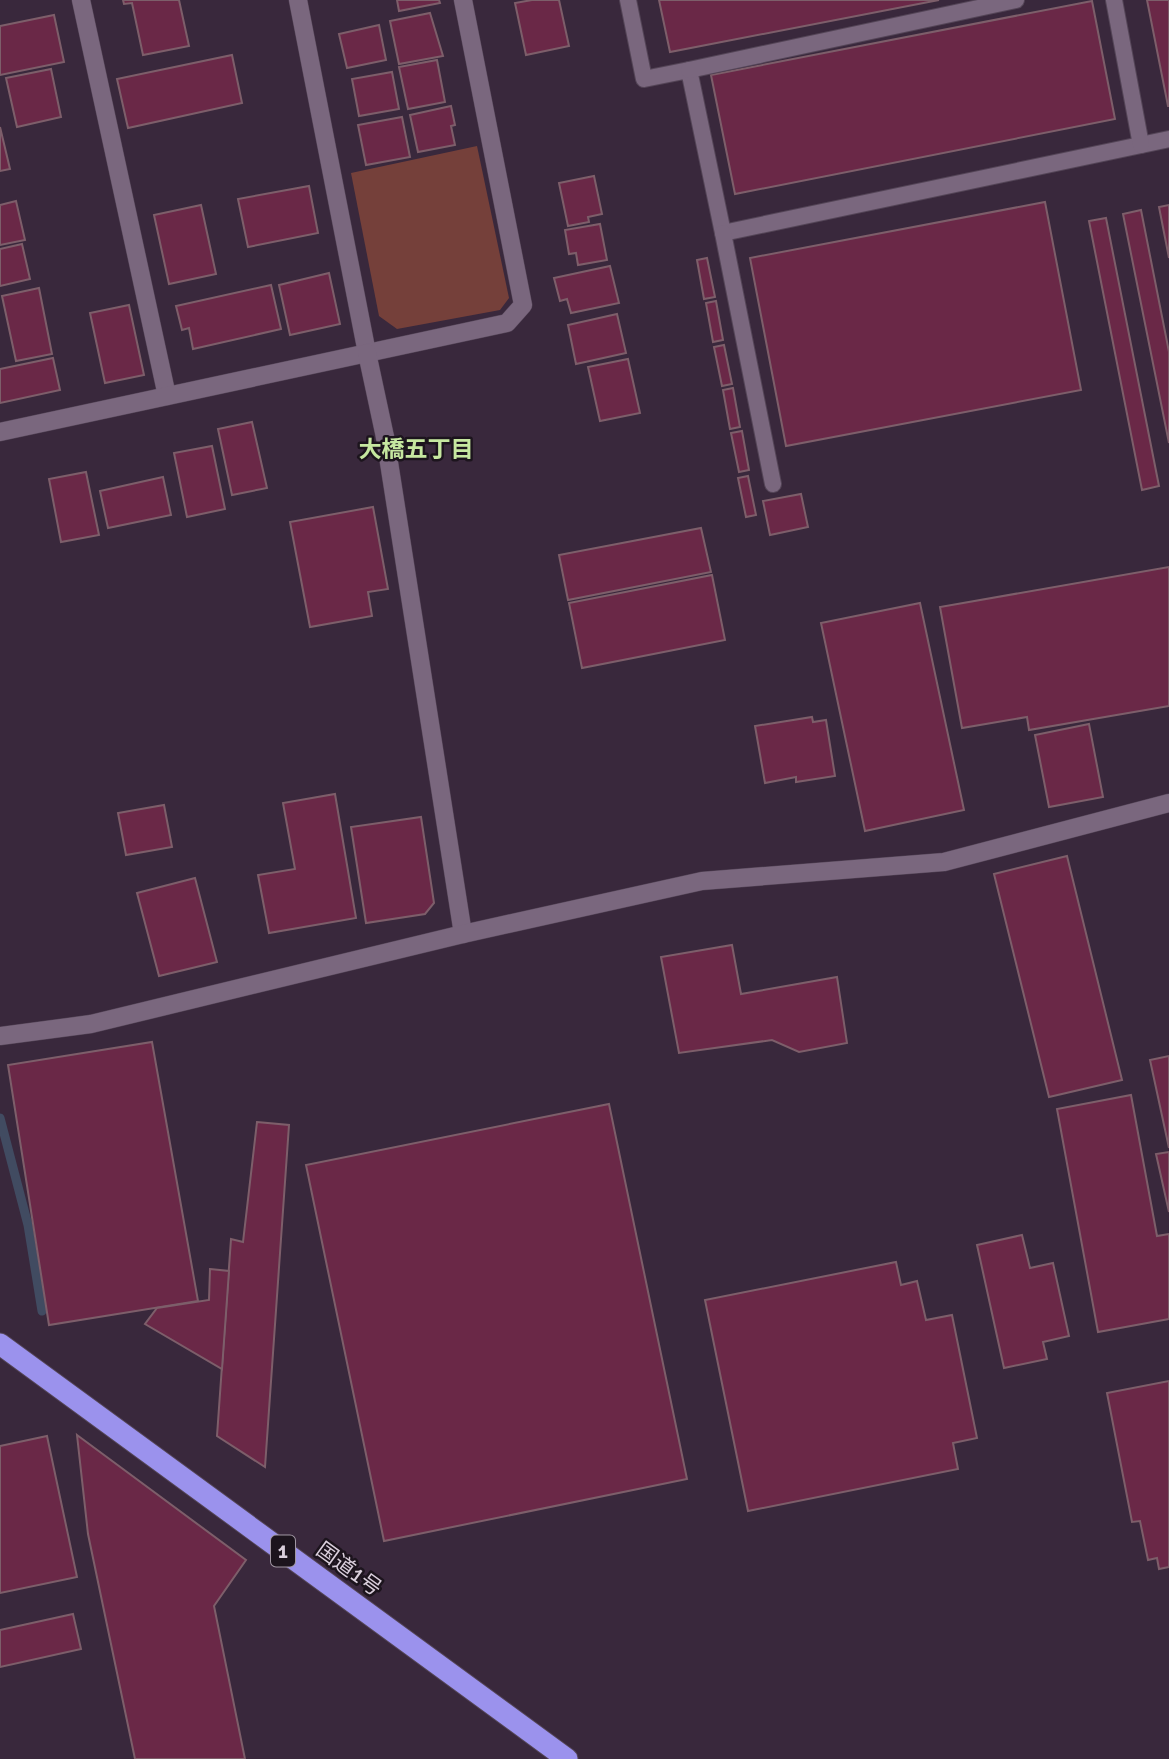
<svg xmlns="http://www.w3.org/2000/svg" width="1169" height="1759" font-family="Signika,'Noto Sans JP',sans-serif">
<rect width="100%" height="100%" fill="#39283c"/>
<polygon fill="#75403a" points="477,146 509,298 500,310 397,329 379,316 351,173"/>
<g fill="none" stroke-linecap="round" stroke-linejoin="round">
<polyline stroke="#414b61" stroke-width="9" points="0,1118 28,1225 42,1311"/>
</g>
<g fill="#6a2847" stroke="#7d5e6a" stroke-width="2">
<polygon points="123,0 179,0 189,46 143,55 132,3 124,4"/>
<polygon points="397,0 439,0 440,3 399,11"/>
<polygon points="532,0 559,0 569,46 526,55 515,3"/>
<polygon points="659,0 939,0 670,52"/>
<polygon points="1147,0 1169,0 1169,106 1168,106"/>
<polygon points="1092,1 1115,119 735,194 711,75"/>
<polygon points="430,13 443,56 399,64 390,21"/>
<polygon points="54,15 64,62 0,75 0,26"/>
<polygon points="379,25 386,60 347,68 339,34"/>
<polygon points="232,55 242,103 128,128 117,79"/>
<polygon points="437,60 445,102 408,109 399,67"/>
<polygon points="51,69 61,117 17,127 6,78"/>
<polygon points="392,72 399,109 359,116 352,79"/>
<polygon points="451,106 455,125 451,126 455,145 418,152 410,115"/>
<polygon points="402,117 410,157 366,165 358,125"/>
<polygon points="0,127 10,169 0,171"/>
<polygon points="594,176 602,214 588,217 589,222 568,226 559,183"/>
<polygon points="309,186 318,233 248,247 238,199"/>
<polygon points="16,201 25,240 0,245 0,205"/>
<polygon points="1045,202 1081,390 786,446 750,258"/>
<polygon points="201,205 216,274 169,284 154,215"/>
<polygon points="1169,205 1169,258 1159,207"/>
<polygon points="1141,210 1169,352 1169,443 1123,214"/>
<polygon points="1106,218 1159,486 1142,490 1089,221"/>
<polygon points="600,224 607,260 578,265 576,253 569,254 565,230"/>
<polygon points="22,244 30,279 0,286 0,249"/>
<polygon points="707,258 715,297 704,299 697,260"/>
<polygon points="610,266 619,303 571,313 567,299 560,301 554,278"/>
<polygon points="329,273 340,324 290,335 279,285"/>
<polygon points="271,285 281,329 193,349 189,328 182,330 176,306"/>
<polygon points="39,288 52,354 16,361 2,296"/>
<polygon points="716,301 723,340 713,342 706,303"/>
<polygon points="129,305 144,375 105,383 90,313"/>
<polygon points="617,314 626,353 576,364 568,325"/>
<polygon points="724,345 732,384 722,386 714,347"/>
<polygon points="53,358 60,390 0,403 0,369"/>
<polygon points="628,359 640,413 600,421 588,367"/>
<polygon points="733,388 740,427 730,429 723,390"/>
<polygon points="252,422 267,488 232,495 218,429"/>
<polygon points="742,431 749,470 739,472 731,433"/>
<polygon points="212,446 225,509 187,517 174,453"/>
<polygon points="86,472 99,535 61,542 49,479"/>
<polygon points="748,476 756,515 746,517 738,478"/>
<polygon points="163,477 171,515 108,528 100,491"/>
<polygon points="801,494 808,527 770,535 763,501"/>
<polygon points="373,507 388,589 368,592 372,616 310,627 290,522"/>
<polygon points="701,528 711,572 568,600 559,555"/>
<polygon points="1169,567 1169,706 1029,730 1027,717 962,728 940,607"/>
<polygon points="712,575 725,640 582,668 569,603"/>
<polygon points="920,603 964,810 865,831 821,623"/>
<polygon points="812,717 813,722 826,720 835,776 796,782 796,777 765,783 755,726"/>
<polygon points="1089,724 1103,797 1049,807 1035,735"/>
<polygon points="335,794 356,918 269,933 258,875 295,869 283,803"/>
<polygon points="164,805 172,847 126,855 118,813"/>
<polygon points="421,817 434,903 425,914 366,923 351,827"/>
<polygon points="1067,856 1122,1080 1049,1097 994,874"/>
<polygon points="195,878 217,962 159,976 137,893"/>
<polygon points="732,945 741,994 837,977 847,1043 799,1052 772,1040 679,1053 661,957"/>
<polygon points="152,1042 198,1301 49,1325 8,1065"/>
<polygon points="1169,1056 1169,1148 1150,1060"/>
<polygon points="1131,1095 1157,1236 1169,1234 1169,1319 1098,1332 1057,1109"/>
<polygon points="609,1104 687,1479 384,1541 306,1165"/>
<polygon points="257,1122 289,1125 265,1467 217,1436 231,1239 243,1242"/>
<polygon points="1169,1152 1169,1212 1156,1154"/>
<polygon points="1022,1235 1030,1268 1053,1263 1069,1336 1043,1342 1047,1359 1004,1368 977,1245"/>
<polygon points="896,1262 901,1285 917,1281 926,1320 952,1315 977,1438 953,1443 958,1469 748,1511 705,1300"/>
<polygon points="210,1269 229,1271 222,1369 145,1324 157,1308 209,1300"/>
<polygon points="1169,1381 1169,1567 1159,1569 1157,1558 1148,1560 1140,1521 1132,1522 1107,1393"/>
<polygon points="77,1435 246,1560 214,1606 245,1759 135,1759 88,1534"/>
<polygon points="47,1436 77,1577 0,1593 0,1446"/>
<polygon points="73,1614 81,1649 0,1667 0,1630"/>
</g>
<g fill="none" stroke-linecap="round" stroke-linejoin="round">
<defs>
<g id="lane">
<polyline points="628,0 644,79 689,70 723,233 1169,139"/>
<polyline points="1114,0 1141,145"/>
<polyline points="689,70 1016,0"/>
<polyline points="723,233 773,484"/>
</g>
<g id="street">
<polyline points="81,0 167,396"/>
<polyline points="298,0 367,353"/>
<polyline points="0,432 507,323 523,305 463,0"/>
<polyline points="385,437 463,934"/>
</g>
<g id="secondary">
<polyline points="367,353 385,437"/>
<polyline points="0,1036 91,1024 463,934 702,881 944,862 1169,803"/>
</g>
<polyline id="highway" points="0,1344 567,1759"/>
</defs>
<use href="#lane" stroke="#544557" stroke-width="18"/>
<use href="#street" stroke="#544557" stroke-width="19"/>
<use href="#secondary" stroke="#544557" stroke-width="19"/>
<use href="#highway" stroke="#544557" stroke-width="23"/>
<use href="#lane" stroke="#7a677e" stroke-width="16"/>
<use href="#street" stroke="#7a677e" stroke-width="18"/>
<use href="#secondary" stroke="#7a677e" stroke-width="18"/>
<use href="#highway" stroke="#9b92ed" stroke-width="21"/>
</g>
<g text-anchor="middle" stroke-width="5" stroke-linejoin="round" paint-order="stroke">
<rect fill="#1c141d" stroke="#a197a3" stroke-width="2" x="271" y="1535.5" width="24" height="31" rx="5"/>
<g font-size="19" font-weight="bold" fill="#dacfdc">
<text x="283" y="1558">1</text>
</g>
<g font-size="21" fill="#dacfdc" stroke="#1c141d">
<text transform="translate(349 1569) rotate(36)" y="7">国道1号</text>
</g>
<g font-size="23" font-weight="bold" fill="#c6e7a0" stroke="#1c141d">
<text x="416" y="457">大橋五丁目</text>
</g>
</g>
</svg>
